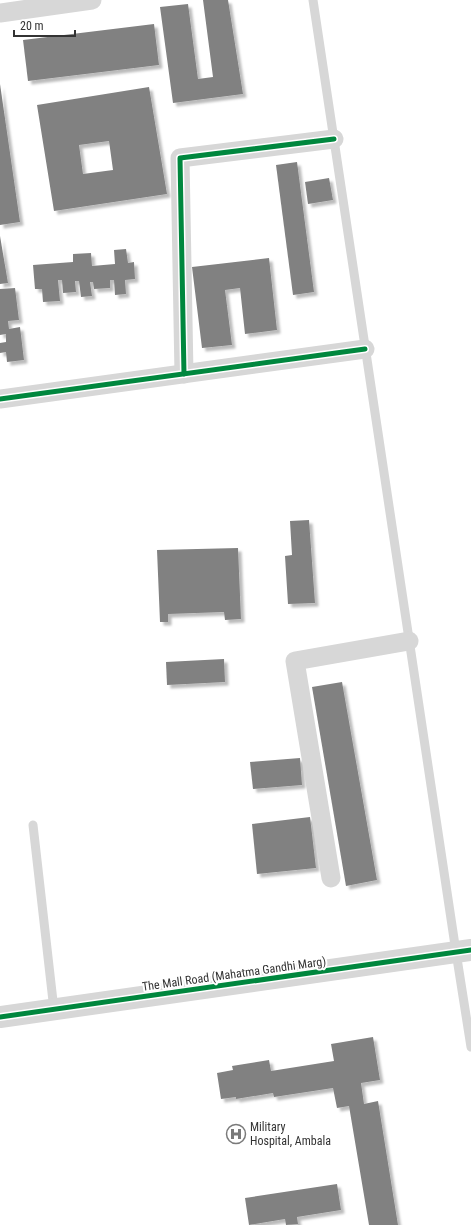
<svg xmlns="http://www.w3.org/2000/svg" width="471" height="1225" font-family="'Roboto Condensed',sans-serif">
<defs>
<filter id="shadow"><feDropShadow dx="3.5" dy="3.5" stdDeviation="1" flood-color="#0004"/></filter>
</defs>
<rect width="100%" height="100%" fill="#fff"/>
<g fill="#818181" fill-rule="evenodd" filter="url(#shadow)">
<polygon points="203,0 228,0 243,94 173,103 160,7 188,4 198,79 213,77"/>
<polygon points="154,24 159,65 28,81 23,40"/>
<polygon points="0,84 20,222 0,225"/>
<path d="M149,87L167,194L54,211L37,105ZM109,141L113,170L83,174L79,145Z"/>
<polygon points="297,162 314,292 293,295 276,165"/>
<polygon points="329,178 333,200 308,204 305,182"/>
<polygon points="0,236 8,283 0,284"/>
<polygon points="126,249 128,263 134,262 135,279 125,280 126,294 115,295 114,280 110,280 110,288 94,289 93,282 90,282 92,296 81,297 79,281 75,281 76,292 63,293 62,280 58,280 60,301 43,302 42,289 35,289 33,265 73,262 73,254 91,253 92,266 115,264 114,250"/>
<polygon points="269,258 277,330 245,334 240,288 225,290 232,345 202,348 192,267"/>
<polygon points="15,288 19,320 8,321 9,329 20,327 24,360 7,362 6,352 0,353 0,343 6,342 6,334 0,335 0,289"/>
<polygon points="309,520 315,603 288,604 285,556 292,555 290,521"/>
<polygon points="238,548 241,619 225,620 224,612 168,614 168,622 160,622 157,550"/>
<polygon points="224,659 225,682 167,685 166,662"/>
<polygon points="342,682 377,880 346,886 312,687"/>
<polygon points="300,758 302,785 253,789 250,762"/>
<polygon points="310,817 316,868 257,874 252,824"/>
<polygon points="373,1037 380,1080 361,1083 364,1104 378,1101 398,1225 369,1225 349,1106 337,1108 333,1088 274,1097 273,1093 236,1099 236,1097 221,1099 217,1073 233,1070 232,1066 269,1060 271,1071 334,1061 331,1044"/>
<polygon points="337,1184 341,1210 297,1217 298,1224 286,1225 285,1219 249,1225 245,1198"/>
</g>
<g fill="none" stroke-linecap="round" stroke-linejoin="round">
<g stroke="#d7d7d7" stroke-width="9">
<polyline points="313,0 456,952 471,1047"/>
<polyline points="33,825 54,1010"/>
</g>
<g stroke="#d7d7d7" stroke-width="19">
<polyline points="0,13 92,0"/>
<polyline points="184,374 180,158 334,139"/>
<polyline points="0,399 365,349"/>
<polyline points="331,878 295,661 409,641"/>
</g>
<polyline stroke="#d7d7d7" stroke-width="22" points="0,1017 471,950"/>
<defs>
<g id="cycleway">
<polyline points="184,374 180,158 334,139"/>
<polyline points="0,399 365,349"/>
<polyline points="0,1017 471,950"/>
</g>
</defs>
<use href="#cycleway" stroke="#fff" stroke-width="8"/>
<use href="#cycleway" stroke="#00873e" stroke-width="5"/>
</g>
<defs>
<symbol id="hospital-ring" viewBox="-11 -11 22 22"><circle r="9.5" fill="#fff" stroke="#7a7a7a" stroke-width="1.5"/><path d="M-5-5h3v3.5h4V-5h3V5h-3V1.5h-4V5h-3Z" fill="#7a7a7a"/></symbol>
</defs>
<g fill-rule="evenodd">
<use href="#hospital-ring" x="225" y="1123" width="22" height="22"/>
</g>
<g text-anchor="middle" stroke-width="4" stroke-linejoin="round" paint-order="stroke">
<g font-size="12" fill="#333" stroke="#fff">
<text transform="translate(234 974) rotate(-8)" y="4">The Mall Road (Mahatma Gandhi Marg)</text>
</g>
<g font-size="12" fill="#333" stroke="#fff" text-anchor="start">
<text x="250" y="1131">Military<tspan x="250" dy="14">Hospital, Ambala</tspan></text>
</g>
</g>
<path d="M14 30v6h61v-6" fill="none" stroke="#333333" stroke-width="2"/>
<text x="20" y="30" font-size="12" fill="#333333" stroke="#ffffff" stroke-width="3" paint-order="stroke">20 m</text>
</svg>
